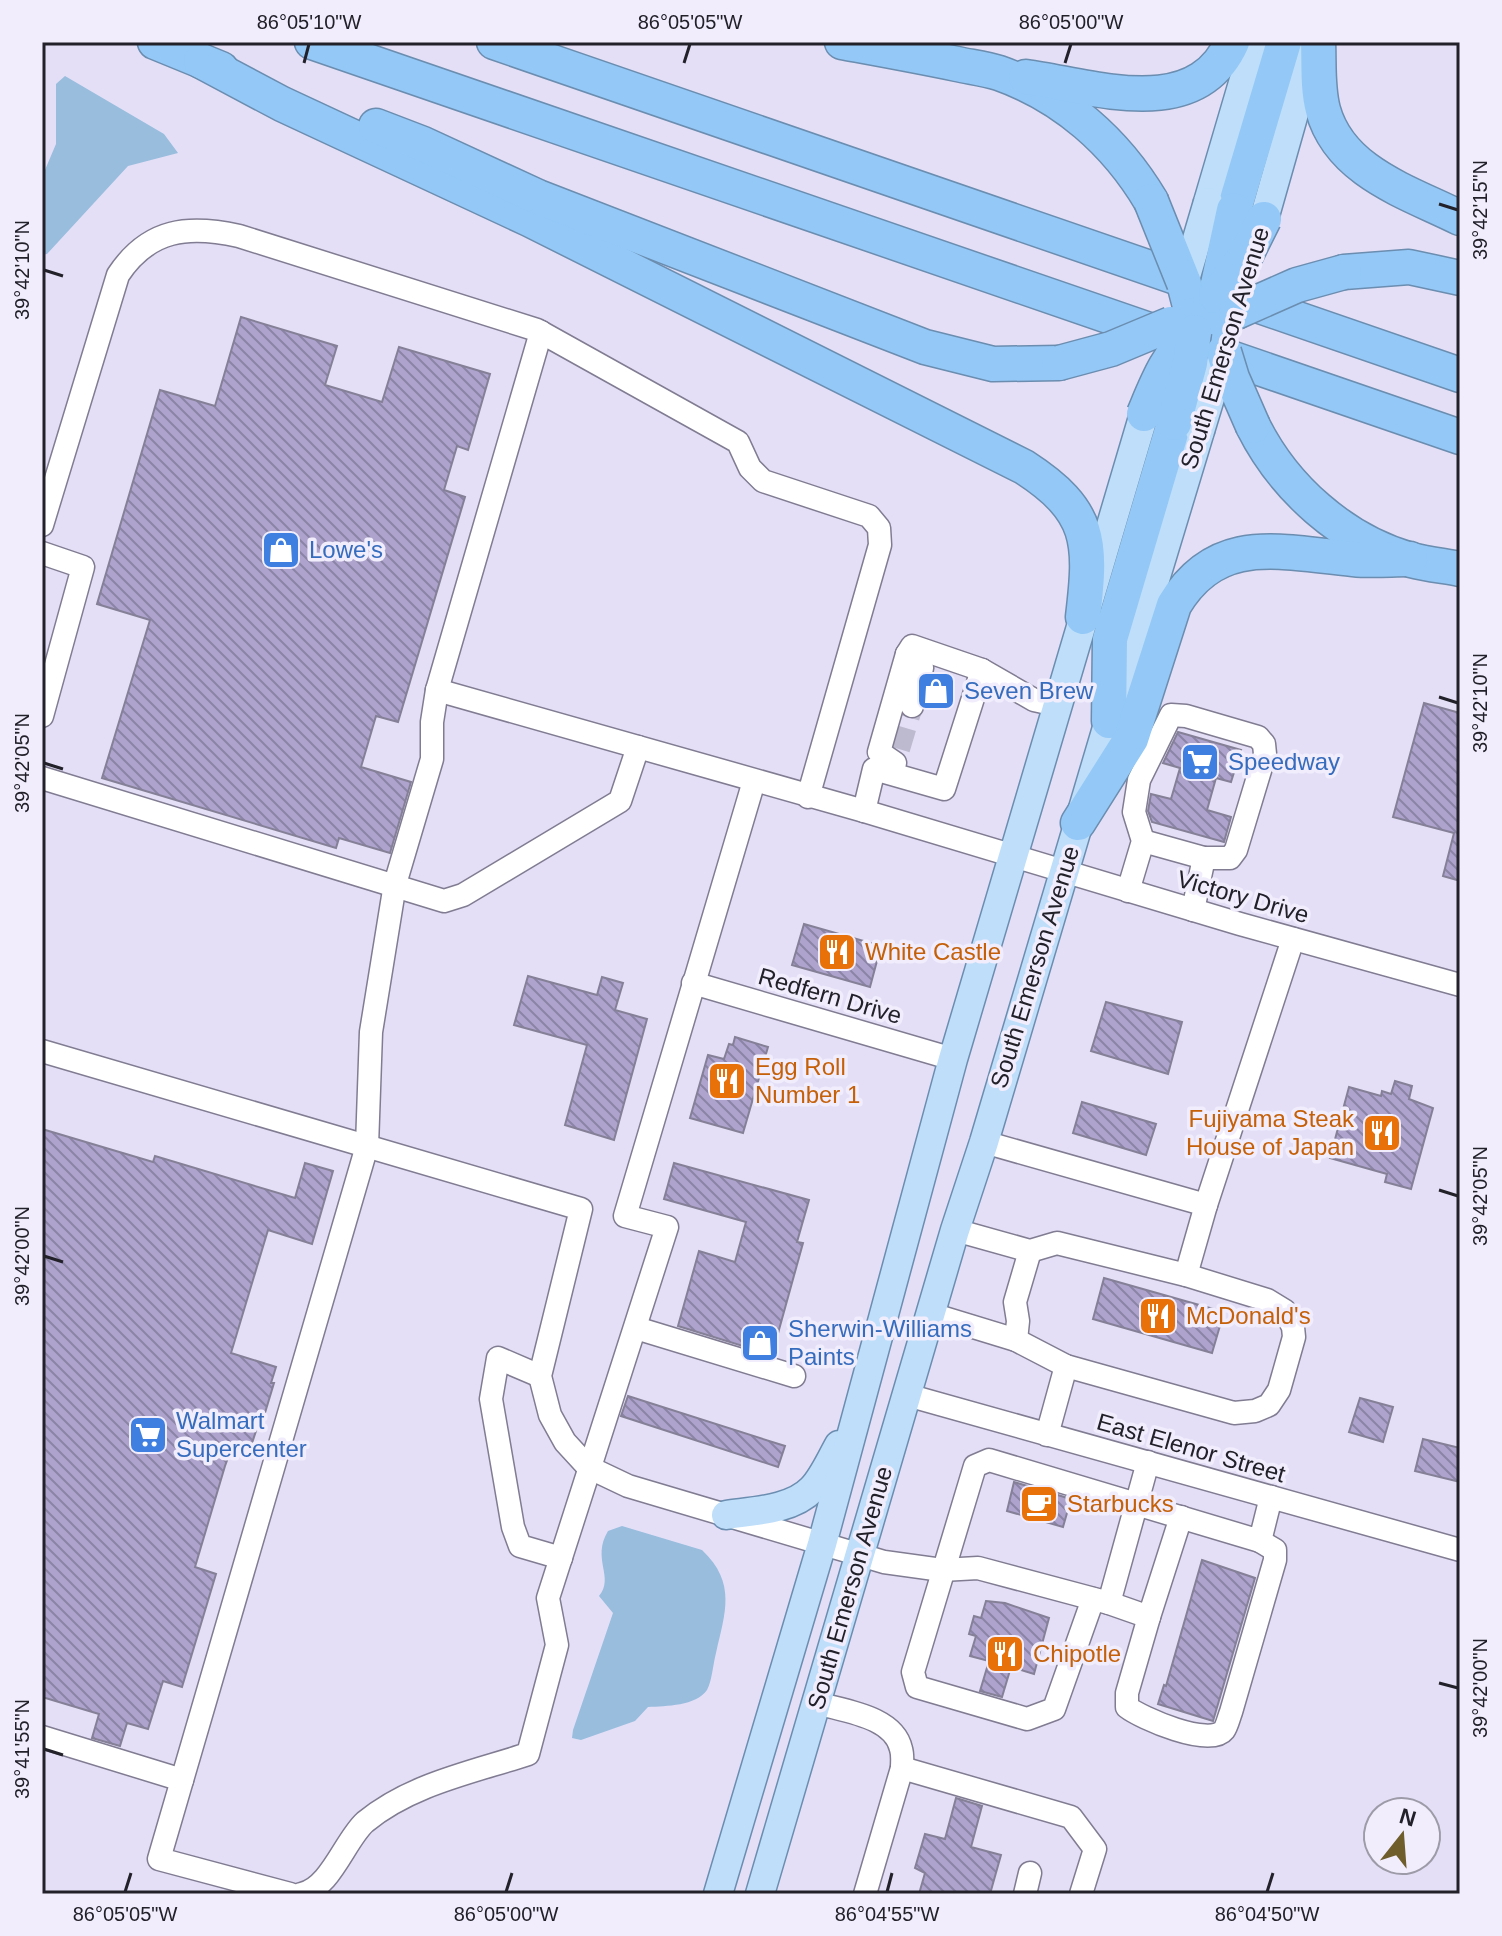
<svg xmlns="http://www.w3.org/2000/svg" width="1502" height="1936" font-family="Helvetica,sans-serif">
<defs>
<pattern id="building-back-hatch" width="6" height="6" patternUnits="userSpaceOnUse" patternTransform="scale(2)"><rect width="6" height="6" fill="#ada3cc"/><path d="M-1 5l2 2M0 0l6 6M5-1l2 2" fill="none" stroke="#8c84a6"/></pattern>
</defs>
<rect width="100%" height="100%" fill="#e4dff7"/>
<g fill="#98bddd">
<polygon points="65,76 164,134 178,153 128,166 47,254 42,255 42,177 56,144 56,84"/>
<path d="M622,1526L702,1550C737,1583 725,1613 716,1653C713,1664 712,1681 707,1690C696,1706 666,1706 648,1707L635,1721L581,1740L572,1738L573,1730L613,1613L599,1596C615,1577 591,1559 608,1531Z"/>
</g>
<g fill="url(#building-back-hatch)" stroke="#858097" stroke-width="2">
<polygon points="241,317 337,346 325,385 382,402 399,347 490,374 468,450 457,446 444,490 465,497 398,722 376,716 361,767 411,782 390,853 339,838 336,848 102,778 150,620 97,604 160,390 215,406"/>
<polygon points="1424,703 1460,713 1460,881 1443,876 1454,833 1393,817"/>
<polygon points="1178,732 1241,750 1231,782 1216,778 1207,810 1231,817 1224,842 1152,822 1148,811 1151,794 1171,799 1180,768 1163,763"/>
<polygon points="804,924 881,946 870,987 792,965"/>
<polygon points="528,976 597,995 602,977 623,983 615,1010 647,1019 614,1140 565,1125 587,1045 514,1025"/>
<polygon points="1106,1002 1182,1022 1168,1074 1091,1051"/>
<polygon points="735,1037 768,1047 743,1133 690,1118 708,1055 724,1059 729,1044 733,1045"/>
<polygon points="1395,1081 1412,1086 1409,1099 1433,1108 1411,1189 1385,1182 1387,1174 1330,1158 1349,1087 1381,1096 1382,1091 1391,1094"/>
<polygon points="1082,1102 1156,1124 1146,1155 1073,1133"/>
<polygon points="42,1129 153,1162 155,1156 295,1198 305,1163 333,1171 312,1244 268,1230 231,1353 276,1367 271,1383 274,1383 261,1426 258,1425 250,1449 233,1444 225,1466 195,1567 216,1574 182,1687 163,1681 148,1729 127,1723 120,1746 92,1738 99,1714 42,1697"/>
<polygon points="674,1163 809,1200 797,1242 803,1243 772,1355 678,1326 699,1251 735,1262 746,1222 664,1199"/>
<polygon points="1104,1278 1224,1312 1212,1353 1093,1319"/>
<polygon points="628,1396 785,1446 778,1467 621,1416"/>
<polygon points="1360,1398 1393,1407 1383,1442 1349,1432"/>
<polygon points="1423,1439 1460,1448 1460,1482 1415,1471"/>
<polygon points="1014,1482 1071,1499 1063,1527 1007,1511"/>
<polygon points="1202,1560 1255,1578 1213,1721 1158,1704 1164,1685 1166,1686"/>
<polygon points="986,1601 1005,1603 1049,1618 1034,1674 1011,1667 1002,1697 980,1691 989,1661 970,1656 976,1636 969,1634 974,1616 981,1618"/>
<polygon points="956,1798 982,1806 971,1847 1001,1855 990,1894 919,1894 925,1873 915,1868 925,1834 945,1839"/>
</g>
<g fill="none" stroke-linecap="round" stroke-linejoin="round">
<polyline stroke="#bdb9ce" stroke-width="22" stroke-dasharray="22 11" stroke-linecap="butt" points="899,749 912,706"/>
<defs>
<g id="minor">
<polyline points="541,332 437,690 864,811 1240,924 1460,985"/>
<path d="M42,525L118,275C149,228 189,225 239,236L537,330L738,442L750,468L763,481L869,516L879,528L880,545L808,797"/>
<polyline points="42,553 83,567 42,716"/>
<polyline points="907,654 922,668 912,706"/>
<polyline points="895,763 879,752 907,654 912,646 982,670"/>
<polyline points="42,778 444,901 463,895 620,801 638,747"/>
<polyline points="864,811 874,769 944,789 982,670 1034,700 1057,705"/>
<polyline points="1143,841 1204,858 1193,910"/>
<polyline points="1128,891 1143,841 1134,812 1139,780 1171,715 1186,716 1258,737 1264,744 1265,754 1236,850 1230,858 1204,858"/>
<polyline points="693,983 953,1059"/>
<polyline points="42,1051 581,1209 540,1376 550,1415 565,1442 588,1467 628,1486 884,1562 942,1570 978,1568 1109,1603 1148,1462"/>
<polyline points="984,1142 1206,1205"/>
<polyline points="1186,1275 1206,1205 1293,939"/>
<polyline points="931,1314 1016,1340 1066,1366 1234,1413 1255,1411 1269,1405 1279,1390 1294,1337 1293,1327 1285,1311 1267,1300 1186,1275 1057,1243 1030,1251 955,1230"/>
<polyline points="636,1328 794,1376"/>
<polyline points="1016,1340 1018,1321 1015,1302 1030,1251"/>
<polyline points="540,1376 498,1358 491,1399 513,1527 520,1546 561,1558"/>
<polyline points="907,1395 1460,1550"/>
<polyline points="1047,1435 1066,1366"/>
<polyline points="1093,1599 1054,1709 1027,1719 917,1687 913,1672 975,1466 989,1460 1260,1541 1271,1497"/>
<polyline points="1109,1603 1149,1617 1181,1517"/>
<path d="M1149,1617L1127,1693V1707C1141,1718 1210,1748 1224,1730C1227,1726 1229,1717 1231,1712L1275,1560V1550L1260,1541"/>
<path d="M817,1703C843,1711 894,1716 901,1749C903,1755 902,1762 902,1768L865,1894"/>
<polyline points="42,1737 182,1780"/>
<polyline points="902,1768 1071,1817 1095,1849 1081,1894"/>
<polyline points="290,1894 159,1859 367,1146 371,1032 395,884 432,759 432,722 437,690"/>
<path d="M301,1894C330,1889 345,1840 365,1822C411,1784 473,1772 528,1754L557,1645L548,1598L667,1227L625,1216L754,781"/>
<polyline points="1025,1894 1030,1873"/>
</g>
<g id="major">
<polyline points="1208,202 1255,42"/>
<polyline points="1264,219 1312,50"/>
<path d="M726,1515C753,1511 792,1510 812,1489C823,1478 831,1459 839,1445"/>
<polyline points="718,1894 822,1544 953,1059 1144,414"/>
<polyline points="760,1894 955,1230 984,1142 1109,721 1134,649 1200,431"/>
</g>
<g id="highway">
<polyline points="155,42 221,69"/>
<polyline points="312,42 1460,437"/>
<polyline points="494,42 1460,375"/>
<path d="M842,42C880,49 919,56 957,64C971,67 986,69 999,73C1064,96 1116,142 1151,201"/>
<path d="M1318,42C1319,64 1317,88 1323,110C1340,172 1408,192 1460,218"/>
<path d="M201,61L282,104L529,219L1024,467C1092,511 1092,542 1083,617"/>
<path d="M1026,77C1093,86 1195,124 1232,42"/>
<polyline points="376,126 423,144 538,197 925,347 993,364 1059,363"/>
<polyline points="1234,210 1284,42"/>
<polyline points="1344,272 1409,267 1460,278"/>
<polyline points="1184,283 1192,314 1194,332 1236,312"/>
<path d="M1253,426C1284,488 1343,541 1411,560C1427,564 1444,566 1460,569"/>
<polyline points="1109,721 1110,639 1174,423"/>
<path d="M1078,823L1131,739L1174,605C1218,532 1282,553 1353,559C1372,561 1391,559 1410,559"/>
</g>
</defs>
<use href="#minor" stroke="#817c92" stroke-width="25"/>
<use href="#major" stroke="#6b8daf" stroke-width="31"/>
<use href="#highway" stroke="#6b8daf" stroke-width="37"/>
<use href="#minor" stroke="#fff" stroke-width="22"/>
<use href="#major" stroke="#bedefa" stroke-width="28"/>
<use href="#highway" stroke="#93c8f7" stroke-width="34"/>
<defs>
<g id="major-bridge">
<polyline points="1184,283 1208,202"/>
<polyline points="1200,431 1224,352"/>
</g>
<g id="highway-bridge">
<polyline points="1151,201 1184,283"/>
<polyline points="1218,284 1234,210"/>
<polyline points="1216,296 1246,255 1264,219"/>
<polyline points="1236,312 1297,285 1344,272"/>
<polyline points="1224,352 1232,378 1253,426"/>
<polyline points="1059,363 1111,349 1171,324"/>
<path d="M1144,414C1157,383 1167,355 1194,332"/>
<polyline points="1174,423 1190,363 1194,332"/>
</g>
</defs>
<use href="#major-bridge" stroke="#6b8daf" stroke-width="31" stroke-linecap="butt"/>
<use href="#highway-bridge" stroke="#6b8daf" stroke-width="37" stroke-linecap="butt"/>
<use href="#major-bridge" stroke="#bedefa" stroke-width="28"/>
<use href="#highway-bridge" stroke="#93c8f7" stroke-width="34"/>
</g>
<path fill="none" stroke="#222029" stroke-width="3" d="M304,63L309,44M684,63L690,44M1065,63L1071,44M1439,204L1458,210M44,270L63,276M1439,697L1458,703M44,763L63,769M1439,1190L1458,1196M44,1256L63,1262M1439,1683L1458,1688M44,1749L63,1755M125,1892L131,1873M506,1892L512,1873M887,1892L892,1873M1267,1892L1273,1873"/>
<defs>
<symbol id="shop-square" viewBox="-11 -11 22 22"><rect x="-9" y="-9" width="18" height="18" rx="4" fill="#3f7fe0" stroke="#f1edfc"/><path d="M-5-2.5h2.3a2.7 3.5 0 0 1 5.4 0H5L5.5 6h-11ZM-1.5-2.5h3a1.5 2.3 0 0 0-3 0Z" fill="#fff"/></symbol>
<symbol id="supermarket-square" viewBox="-11 -11 22 22"><rect x="-9" y="-9" width="18" height="18" rx="4" fill="#3f7fe0" stroke="#f1edfc"/><path d="M-6-5.5h2.5l.6 2H6L4.5 2H-2.5L-4.4-4H-6ZM-1.5 3.2a1.3 1.3 0 1 0 .1 0ZM3 3.2a1.3 1.3 0 1 0 .1 0Z" fill="#fff"/></symbol>
<symbol id="restaurant-square" viewBox="-11 -11 22 22"><rect x="-9" y="-9" width="18" height="18" rx="4" fill="#e8710a" stroke="#f1edfc"/><path d="M-5-6h1v4h1v-4h1v4h1v-4h1v5L-1.5 .5V6h-2V.5L-5-1ZM5-6V6H3V1.5H1.5Q1.5-4 5-6Z" fill="#fff"/></symbol>
<symbol id="cafe-square" viewBox="-11 -11 22 22"><rect x="-9" y="-9" width="18" height="18" rx="4" fill="#e8710a" stroke="#f1edfc"/><path d="M-5.5-4.5H6V0H3Q3 3.5 0 3.5H-2.5Q-5.5 3.5-5.5 0ZM3-3.2v2h1.7v-2ZM-6 4.5H4V6H-6Z" fill="#fff"/></symbol>
</defs>
<g fill-rule="evenodd">
<use href="#shop-square" x="259" y="528" width="44" height="44"/>
<use href="#shop-square" x="914" y="669" width="44" height="44"/>
<use href="#supermarket-square" x="1178" y="740" width="44" height="44"/>
<use href="#restaurant-square" x="815" y="930" width="44" height="44"/>
<use href="#restaurant-square" x="705" y="1059" width="44" height="44"/>
<use href="#restaurant-square" x="1360" y="1111" width="44" height="44"/>
<use href="#restaurant-square" x="1136" y="1294" width="44" height="44"/>
<use href="#shop-square" x="738" y="1321" width="44" height="44"/>
<use href="#supermarket-square" x="126" y="1413" width="44" height="44"/>
<use href="#cafe-square" x="1017" y="1482" width="44" height="44"/>
<use href="#restaurant-square" x="983" y="1632" width="44" height="44"/>
</g>
<g text-anchor="middle" stroke-width="7" stroke-linejoin="round" paint-order="stroke">
<g font-size="24" fill="#222029" stroke="#f1edfc">
<text transform="translate(1225 348) rotate(-73)" y="8">South Emerson Avenue</text>
<text transform="translate(1243 897) rotate(16)" y="8">Victory Drive</text>
<text transform="translate(1035 967) rotate(-73)" y="8">South Emerson Avenue</text>
<text transform="translate(830 996) rotate(16)" y="8">Redfern Drive</text>
<text transform="translate(1191 1448) rotate(16)" y="8">East Elenor Street</text>
<text transform="translate(850 1588) rotate(-74)" y="8">South Emerson Avenue</text>
</g>
<g font-size="24" fill="#366cbe" stroke="#f1edfc" text-anchor="start">
<text x="309" y="558">Lowe's</text>
<text x="964" y="699">Seven Brew</text>
<text x="1228" y="770">Speedway</text>
<text x="788" y="1337">Sherwin-Williams<tspan x="788" dy="28">Paints</tspan></text>
<text x="176" y="1429">Walmart<tspan x="176" dy="28">Supercenter</tspan></text>
</g>
<g font-size="24" fill="#c56008" stroke="#f1edfc" text-anchor="start">
<text x="865" y="960">White Castle</text>
<text x="755" y="1075">Egg Roll<tspan x="755" dy="28">Number 1</tspan></text>
<text x="1354" y="1127" text-anchor="end">Fujiyama Steak<tspan x="1354" dy="28">House of Japan</tspan></text>
<text x="1186" y="1324">McDonald's</text>
<text x="1067" y="1512">Starbucks</text>
<text x="1033" y="1662">Chipotle</text>
</g>
</g>
<rect width="1502" height="1936" fill="none" stroke="#f1edfc" stroke-width="88"/>
<g transform="translate(1402 1836) rotate(17)"><circle r="38" fill="#f1edfc" stroke="#9e9ba8" stroke-width="2"/>
<path d="M0-6L14 30L0 20L-14 30Z" fill="#6f5d2b"/>
<text y="-12" font-size="22" font-weight="bold" text-anchor="middle" fill="#222029">N</text>
</g>
<rect x="44" y="44" width="1414" height="1848" fill="none" stroke="#222029" stroke-width="3"/>
<g font-size="20" text-anchor="middle" fill="#222029">
<text x="309" y="29">86°05'10"W</text>
<text x="690" y="29">86°05'05"W</text>
<text x="1071" y="29">86°05'00"W</text>
<text transform="translate(1480 210) rotate(-90)" y="7">39°42'15"N</text>
<text transform="translate(22 270) rotate(-90)" y="7">39°42'10"N</text>
<text transform="translate(1480 703) rotate(-90)" y="7">39°42'10"N</text>
<text transform="translate(22 763) rotate(-90)" y="7">39°42'05"N</text>
<text transform="translate(1480 1196) rotate(-90)" y="7">39°42'05"N</text>
<text transform="translate(22 1256) rotate(-90)" y="7">39°42'00"N</text>
<text transform="translate(1480 1688) rotate(-90)" y="7">39°42'00"N</text>
<text transform="translate(22 1749) rotate(-90)" y="7">39°41'55"N</text>
<text x="125" y="1921">86°05'05"W</text>
<text x="506" y="1921">86°05'00"W</text>
<text x="887" y="1921">86°04'55"W</text>
<text x="1267" y="1921">86°04'50"W</text>
</g>
</svg>
